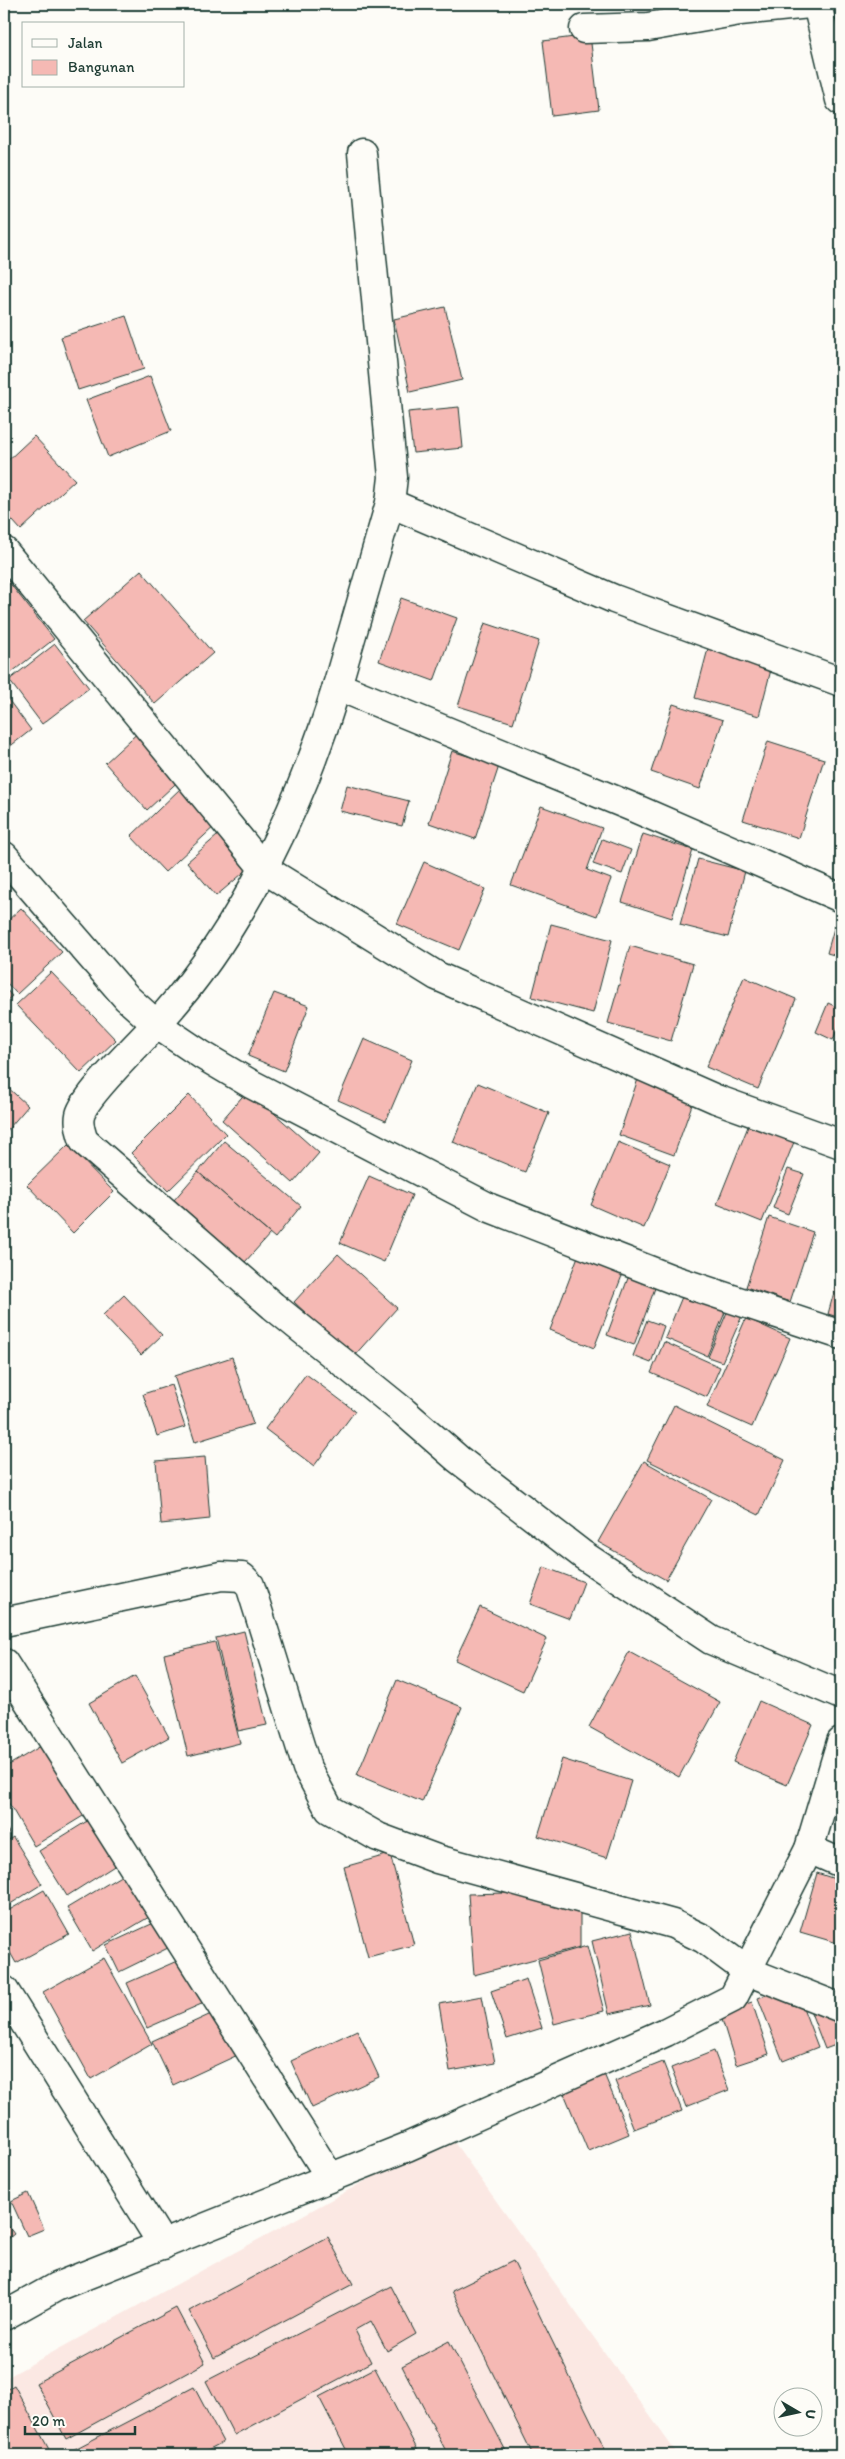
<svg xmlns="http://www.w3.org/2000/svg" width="845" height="2459" font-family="Itim,sans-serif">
<rect width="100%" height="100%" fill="#fdfcf7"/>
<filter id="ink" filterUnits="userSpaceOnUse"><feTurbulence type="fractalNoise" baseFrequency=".02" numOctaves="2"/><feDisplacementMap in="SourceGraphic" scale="10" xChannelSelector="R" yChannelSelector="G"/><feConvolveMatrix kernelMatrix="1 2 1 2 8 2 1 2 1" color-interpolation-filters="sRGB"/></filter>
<g filter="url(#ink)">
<polygon fill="#fbe8e3" points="449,2135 678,2455 4,2455 4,2379"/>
<g fill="#f5b9b4" stroke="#1f3d34">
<polygon points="590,35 599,110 552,116 543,41"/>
<polygon points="445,307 462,380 410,392 394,319"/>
<polygon points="126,316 144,369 78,390 61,337"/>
<polygon points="150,376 171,431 108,457 86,400"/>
<polygon points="459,407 463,448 413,453 408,412"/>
<polygon points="34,436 75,480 21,530 4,511 4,464"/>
<polygon points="141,570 213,653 155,704 83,621"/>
<polygon points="8,581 54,639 7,676 4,673 4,584"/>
<polygon points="401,598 457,618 434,681 379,661"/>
<polygon points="485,623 539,641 513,723 458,706"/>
<polygon points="55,644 89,688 42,724 9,680"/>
<polygon points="709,645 773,662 759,716 695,698"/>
<polygon points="4,694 31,730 4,751"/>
<polygon points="673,704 723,720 700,789 651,772"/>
<polygon points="143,728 185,775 147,810 105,763"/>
<polygon points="768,741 824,759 799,838 743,820"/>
<polygon points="452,751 499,766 475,839 429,823"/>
<polygon points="347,785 409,801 402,826 340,811"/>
<polygon points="182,787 217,824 165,872 131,836"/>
<polygon points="541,806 602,828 587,870 611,879 597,916 511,885"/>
<polygon points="225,829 255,863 216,896 187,862"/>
<polygon points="643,834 693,850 672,918 622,902"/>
<polygon points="602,839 631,850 622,874 593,864"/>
<polygon points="698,859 745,871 728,937 680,925"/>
<polygon points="424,862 485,889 459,950 397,924"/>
<polygon points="21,908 62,952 17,994 4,980 4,924"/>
<polygon points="836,921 841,922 841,957 827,953"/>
<polygon points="551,924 612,940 593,1013 532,997"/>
<polygon points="630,946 693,964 671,1041 608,1023"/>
<polygon points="51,972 116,1040 81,1073 16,1005"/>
<polygon points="744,977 796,999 758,1089 706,1067"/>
<polygon points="4,987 12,996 4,1003"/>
<polygon points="274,993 309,1006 284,1071 248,1056"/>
<polygon points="828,1003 841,1009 841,1020 833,1040 816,1032"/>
<polygon points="364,1039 412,1060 386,1121 338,1100"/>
<polygon points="638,1079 694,1099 674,1155 619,1135"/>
<polygon points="478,1083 549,1113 525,1172 453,1142"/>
<polygon points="4,1084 28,1106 4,1134"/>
<polygon points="248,1090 319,1153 293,1183 222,1120"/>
<polygon points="189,1095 226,1134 168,1191 131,1153"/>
<polygon points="751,1119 796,1137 762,1222 717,1204"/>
<polygon points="224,1141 301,1206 275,1238 198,1172"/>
<polygon points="618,1142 670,1164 644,1228 591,1205"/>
<polygon points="68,1145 114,1192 73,1233 27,1185"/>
<polygon points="788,1169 804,1174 788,1214 773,1208"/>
<polygon points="198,1172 270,1234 245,1262 174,1200"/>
<polygon points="369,1176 412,1195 384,1262 340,1243"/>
<polygon points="769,1217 813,1232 790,1302 746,1287"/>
<polygon points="580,1251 625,1268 594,1348 550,1330"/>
<polygon points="338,1254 397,1308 353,1357 294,1302"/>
<polygon points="841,1267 841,1318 828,1314"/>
<polygon points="631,1270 658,1280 634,1345 607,1335"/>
<polygon points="684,1292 726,1310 707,1356 665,1338"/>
<polygon points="124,1295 162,1335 141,1355 103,1315"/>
<polygon points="728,1310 742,1316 722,1362 708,1357"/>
<polygon points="746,1318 790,1338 752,1427 707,1407"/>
<polygon points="647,1320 664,1326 651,1363 633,1356"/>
<polygon points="664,1342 720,1367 707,1397 651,1373"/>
<polygon points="232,1357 253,1424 195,1442 174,1376"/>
<polygon points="306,1374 355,1411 314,1466 265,1429"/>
<polygon points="171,1385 185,1427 157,1436 143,1394"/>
<polygon points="674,1405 785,1460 759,1515 647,1460"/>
<polygon points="205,1457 210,1519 161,1524 156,1461"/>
<polygon points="644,1461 711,1499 666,1580 598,1542"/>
<polygon points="544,1567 584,1582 570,1619 530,1604"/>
<polygon points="480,1607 547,1639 523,1691 455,1660"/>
<polygon points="244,1631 267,1725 238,1731 216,1638"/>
<polygon points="215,1642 240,1743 188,1756 164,1654"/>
<polygon points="629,1652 720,1702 679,1777 589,1727"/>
<polygon points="135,1676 169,1737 122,1763 89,1703"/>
<polygon points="397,1680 462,1707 422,1802 357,1775"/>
<polygon points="759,1701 813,1725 787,1785 733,1762"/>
<polygon points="46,1743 88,1813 34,1846 4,1795 4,1768"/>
<polygon points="562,1759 631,1781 607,1858 538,1836"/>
<polygon points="92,1818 119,1863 67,1896 39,1851"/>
<polygon points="4,1824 9,1833 4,1836"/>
<polygon points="13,1837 42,1884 4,1908 4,1843"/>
<polygon points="390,1854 414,1945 368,1957 344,1867"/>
<polygon points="817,1873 841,1881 841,1944 800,1932"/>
<polygon points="124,1874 149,1917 92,1951 67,1908"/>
<polygon points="44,1890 69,1934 16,1963 4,1942 4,1913"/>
<polygon points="580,1891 580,1947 474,1975 468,1894"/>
<polygon points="158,1921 170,1947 119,1972 106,1945"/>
<polygon points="632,1931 650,2005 609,2014 592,1941"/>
<polygon points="587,1946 604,2011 554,2024 538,1960"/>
<polygon points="186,1957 206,2002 147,2028 127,1983"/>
<polygon points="104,1958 152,2044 91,2079 43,1992"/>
<polygon points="526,1979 542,2028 507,2039 491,1991"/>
<polygon points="794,1984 818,2047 783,2061 758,1998"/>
<polygon points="822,1990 841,2038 841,2043 825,2049 805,1997"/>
<polygon points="482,1996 495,2063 450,2071 439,2004"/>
<polygon points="752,2002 769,2054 736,2065 720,2013"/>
<polygon points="222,2009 242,2053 173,2085 152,2041"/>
<polygon points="357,2030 379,2077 312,2108 291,2061"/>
<polygon points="714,2051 729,2090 686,2107 671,2068"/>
<polygon points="663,2062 682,2111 634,2129 615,2081"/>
<polygon points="602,2069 629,2134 588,2151 561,2086"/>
<polygon points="28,2193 44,2229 27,2236 11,2201"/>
<polygon points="4,2220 14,2234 4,2242"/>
<polygon points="328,2237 353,2284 214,2358 189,2311"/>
<polygon points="513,2261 605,2449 594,2455 533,2455 452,2291"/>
<polygon points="391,2286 416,2334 387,2351 371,2321 355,2330 371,2362 234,2435 206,2381"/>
<polygon points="176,2308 205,2363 66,2439 36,2383"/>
<polygon points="449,2341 508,2455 448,2455 402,2366"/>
<polygon points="375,2368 420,2455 349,2455 319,2397"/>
<polygon points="14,2385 52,2455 4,2455 4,2391"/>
<polygon points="194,2387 223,2442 198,2455 73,2455 71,2451"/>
</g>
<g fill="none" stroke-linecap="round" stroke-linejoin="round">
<defs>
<g id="minor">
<polyline points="817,4 840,100"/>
<polyline points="584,29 648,27 740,11 810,4"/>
<polyline points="390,503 614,599 841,682"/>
<polyline points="4,551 264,869 437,976 716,1099 841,1144"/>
<polyline points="337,686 390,503 393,477 362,153"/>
<polyline points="4,856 127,998 156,1024 202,1055 251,1084 490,1208 672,1279 841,1335"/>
<path d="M841,898L632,807L337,686C302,802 244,926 163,1017C146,1037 85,1094 80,1115C78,1124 81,1133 84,1141L273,1306L404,1412L458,1459L583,1555L711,1640L841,1695"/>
<polyline points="4,1622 221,1576 242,1577 250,1585 307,1768 329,1809 378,1837 437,1859 673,1924 704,1939 747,1971 841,2008"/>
<polyline points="4,1663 330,2177"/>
<polyline points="809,1849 841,1863"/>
<polyline points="4,1990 163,2245"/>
<polyline points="4,2316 56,2287 407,2147 666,2032 733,1998 809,1849 841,1742"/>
</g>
</defs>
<use href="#minor" stroke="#1f3d34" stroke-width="31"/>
<use href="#minor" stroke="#fdfcf7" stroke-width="28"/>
</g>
</g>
<rect width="845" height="2459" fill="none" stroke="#fdfcf7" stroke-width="20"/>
<rect x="10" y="10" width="825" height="2439" fill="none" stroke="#1f3d34" stroke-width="2" filter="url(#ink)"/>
<rect x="22" y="22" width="162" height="65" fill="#fdfcf7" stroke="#a4b0a9"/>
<rect x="32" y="39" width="25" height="8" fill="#fdfcf7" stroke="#a4b0a9"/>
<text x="68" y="48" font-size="15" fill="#1f3d34">Jalan</text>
<rect x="32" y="60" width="25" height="15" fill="#f5b9b4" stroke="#a4b0a9"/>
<text x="68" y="72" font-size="15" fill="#1f3d34">Bangunan</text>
<g transform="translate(798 2412) rotate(99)"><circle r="24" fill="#fdfcf7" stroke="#a4b0a9"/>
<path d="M0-4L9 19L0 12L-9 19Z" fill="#1f3d34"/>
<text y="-8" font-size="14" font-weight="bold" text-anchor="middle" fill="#1f3d34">U</text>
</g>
<path d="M25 2426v8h110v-8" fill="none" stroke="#1f3d34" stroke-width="2.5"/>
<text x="32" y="2426" font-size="15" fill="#1f3d34" stroke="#fdfcf7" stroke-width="4" paint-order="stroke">20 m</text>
</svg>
